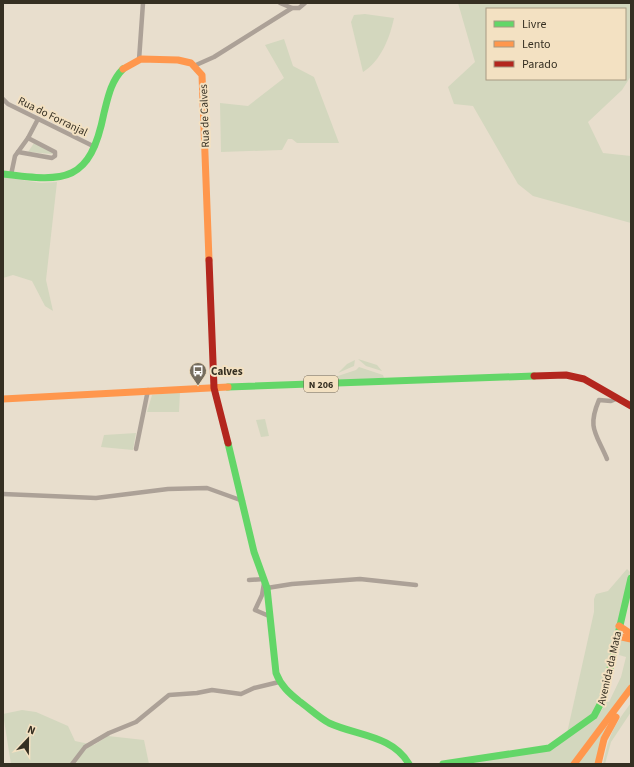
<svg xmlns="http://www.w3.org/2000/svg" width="634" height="767" font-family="'Source Sans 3',sans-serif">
<rect width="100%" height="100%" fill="#e8decd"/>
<g fill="#d3d7be" fill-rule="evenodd">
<path d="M458,3H631V76L622,90L588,122L603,153L631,156V223L533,196L518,184L473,106L454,104L448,87L475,62ZM487,9H625V79H487Z"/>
<path d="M365,14L394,18C390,37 381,61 363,72L351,22L354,15Z"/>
<polygon points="284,39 293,66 314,77 339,143 297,143 292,139 288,139 282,150 221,152 220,103 248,106 284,78 265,45"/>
<polygon points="34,143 53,153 52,154 28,152"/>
<polygon points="3,177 41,183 57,182 46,280 53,311 45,306 32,281 13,275 3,278"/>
<polygon points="358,359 377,365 382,371 366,366"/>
<polygon points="355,360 354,366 338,373 347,364"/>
<polygon points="359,367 383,375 384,378 338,380 338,376 356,370"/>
<polygon points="180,392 179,412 147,412 152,395"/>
<polygon points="265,419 269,436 261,437 256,420"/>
<polygon points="136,433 133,450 101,447 104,435"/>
<polygon points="627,569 630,572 597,709 591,715 567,733 594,612 594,599 596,594 608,591"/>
<polygon points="622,640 631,641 630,685 570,764 459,764 552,749 596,718 603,708 605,701 609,702 621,677 626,657 619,655 620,650 616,649"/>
<path d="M631,703V712L611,742L605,764H603C609,735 613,727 631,703Z"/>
<polygon points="22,710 36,712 68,726 75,741 94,745 108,736 144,740 149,764 11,764 3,714"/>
<polygon points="611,721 597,764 577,764"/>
</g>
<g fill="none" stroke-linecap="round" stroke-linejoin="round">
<g stroke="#aca197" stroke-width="4.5">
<polyline points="280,3 292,8"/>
<polyline points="139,60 143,3"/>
<polyline points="196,65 214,57 292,8 299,8 305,3"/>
<polyline points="3,99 8,104 95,147"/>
<polyline points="18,152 52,158 55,156 55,152 28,138"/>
<polyline points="11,175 15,156 28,138 38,119"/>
<polyline points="136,449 148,390"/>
<path d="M607,459C596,433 587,428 599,400L611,401L616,399"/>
<polyline points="3,494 96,498 168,489 207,488 243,501"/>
<polyline points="249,580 264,579"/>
<polyline points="264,583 262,595 255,610 269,616"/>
<polyline points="267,588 292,584 360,579 416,585"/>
<polyline points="72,764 85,747 109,733 136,722 169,695 197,693 212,690 241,694 254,688 279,682"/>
</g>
<g stroke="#63d668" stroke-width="7">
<path d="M3,174C66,182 90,183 104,113C108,97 111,81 123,69"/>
<polyline points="228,387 534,376"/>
<path d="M228,443L254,552L267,588L276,673C281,686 289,693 299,701C309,708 318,717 329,723C357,736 392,735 409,764"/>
<polyline points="443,764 549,748 594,716 603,699 631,578"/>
</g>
<g stroke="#ff974d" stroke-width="7">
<polyline points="123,69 141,59 178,60 191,63 202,75 209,260"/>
<polyline points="3,399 228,387"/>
<polyline points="619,626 631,634"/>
<polyline points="617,636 631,639"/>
<polyline points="574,764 631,688"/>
<polyline points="598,764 604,739 616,717"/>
</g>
<g stroke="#b3261e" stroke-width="7">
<polyline points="209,260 214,388 228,443"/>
<polyline points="534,376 566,375 584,379 631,406"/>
</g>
</g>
<defs>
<symbol id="bus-pin" viewBox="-11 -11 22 30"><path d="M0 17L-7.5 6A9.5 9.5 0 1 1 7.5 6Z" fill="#746c5e" stroke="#f3e1c2"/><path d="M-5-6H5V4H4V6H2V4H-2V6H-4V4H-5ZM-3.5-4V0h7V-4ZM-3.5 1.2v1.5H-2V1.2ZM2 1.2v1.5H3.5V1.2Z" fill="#fff"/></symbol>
</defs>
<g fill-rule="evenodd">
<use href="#bus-pin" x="188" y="361" width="20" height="27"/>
</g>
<g text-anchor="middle" stroke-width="4" stroke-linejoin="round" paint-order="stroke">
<rect fill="#f3e1c2" stroke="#6e6452" stroke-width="1" x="304" y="376" width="34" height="16" rx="3"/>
<g font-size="10" font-weight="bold" fill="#352f22">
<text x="321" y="388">N 206</text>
</g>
<g font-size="11" fill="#352f22" stroke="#f3e1c2">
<text transform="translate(53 116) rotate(26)" y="4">Rua do Forranjal</text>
<text transform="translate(204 116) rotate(-92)" y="4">Rua de Calves</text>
<text transform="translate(609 668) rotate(-77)" y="4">Avenida da Mata</text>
</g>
<g font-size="11" font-weight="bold" fill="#352f22" stroke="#f3e1c2" text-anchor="start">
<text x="211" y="375">Calves</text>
</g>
</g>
<rect width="634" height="767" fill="none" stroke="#352f22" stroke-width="8"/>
<rect x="486" y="8" width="140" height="72" fill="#f3e1c2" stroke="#a79a82"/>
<rect x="494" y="21" width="20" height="6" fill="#63d668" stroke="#a79a82"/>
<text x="522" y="28" font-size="12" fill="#352f22">Livre</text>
<rect x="494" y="41" width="20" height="6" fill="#ff974d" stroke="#a79a82"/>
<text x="522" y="48" font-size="12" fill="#352f22">Lento</text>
<rect x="494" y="61" width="20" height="6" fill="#b3261e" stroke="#a79a82"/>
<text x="522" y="68" font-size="12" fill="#352f22">Parado</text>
<g transform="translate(28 739) rotate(22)" stroke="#f3e1c2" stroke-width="3" paint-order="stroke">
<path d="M0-3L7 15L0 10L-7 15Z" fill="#352f22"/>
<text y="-6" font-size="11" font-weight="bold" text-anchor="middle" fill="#352f22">N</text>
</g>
</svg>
